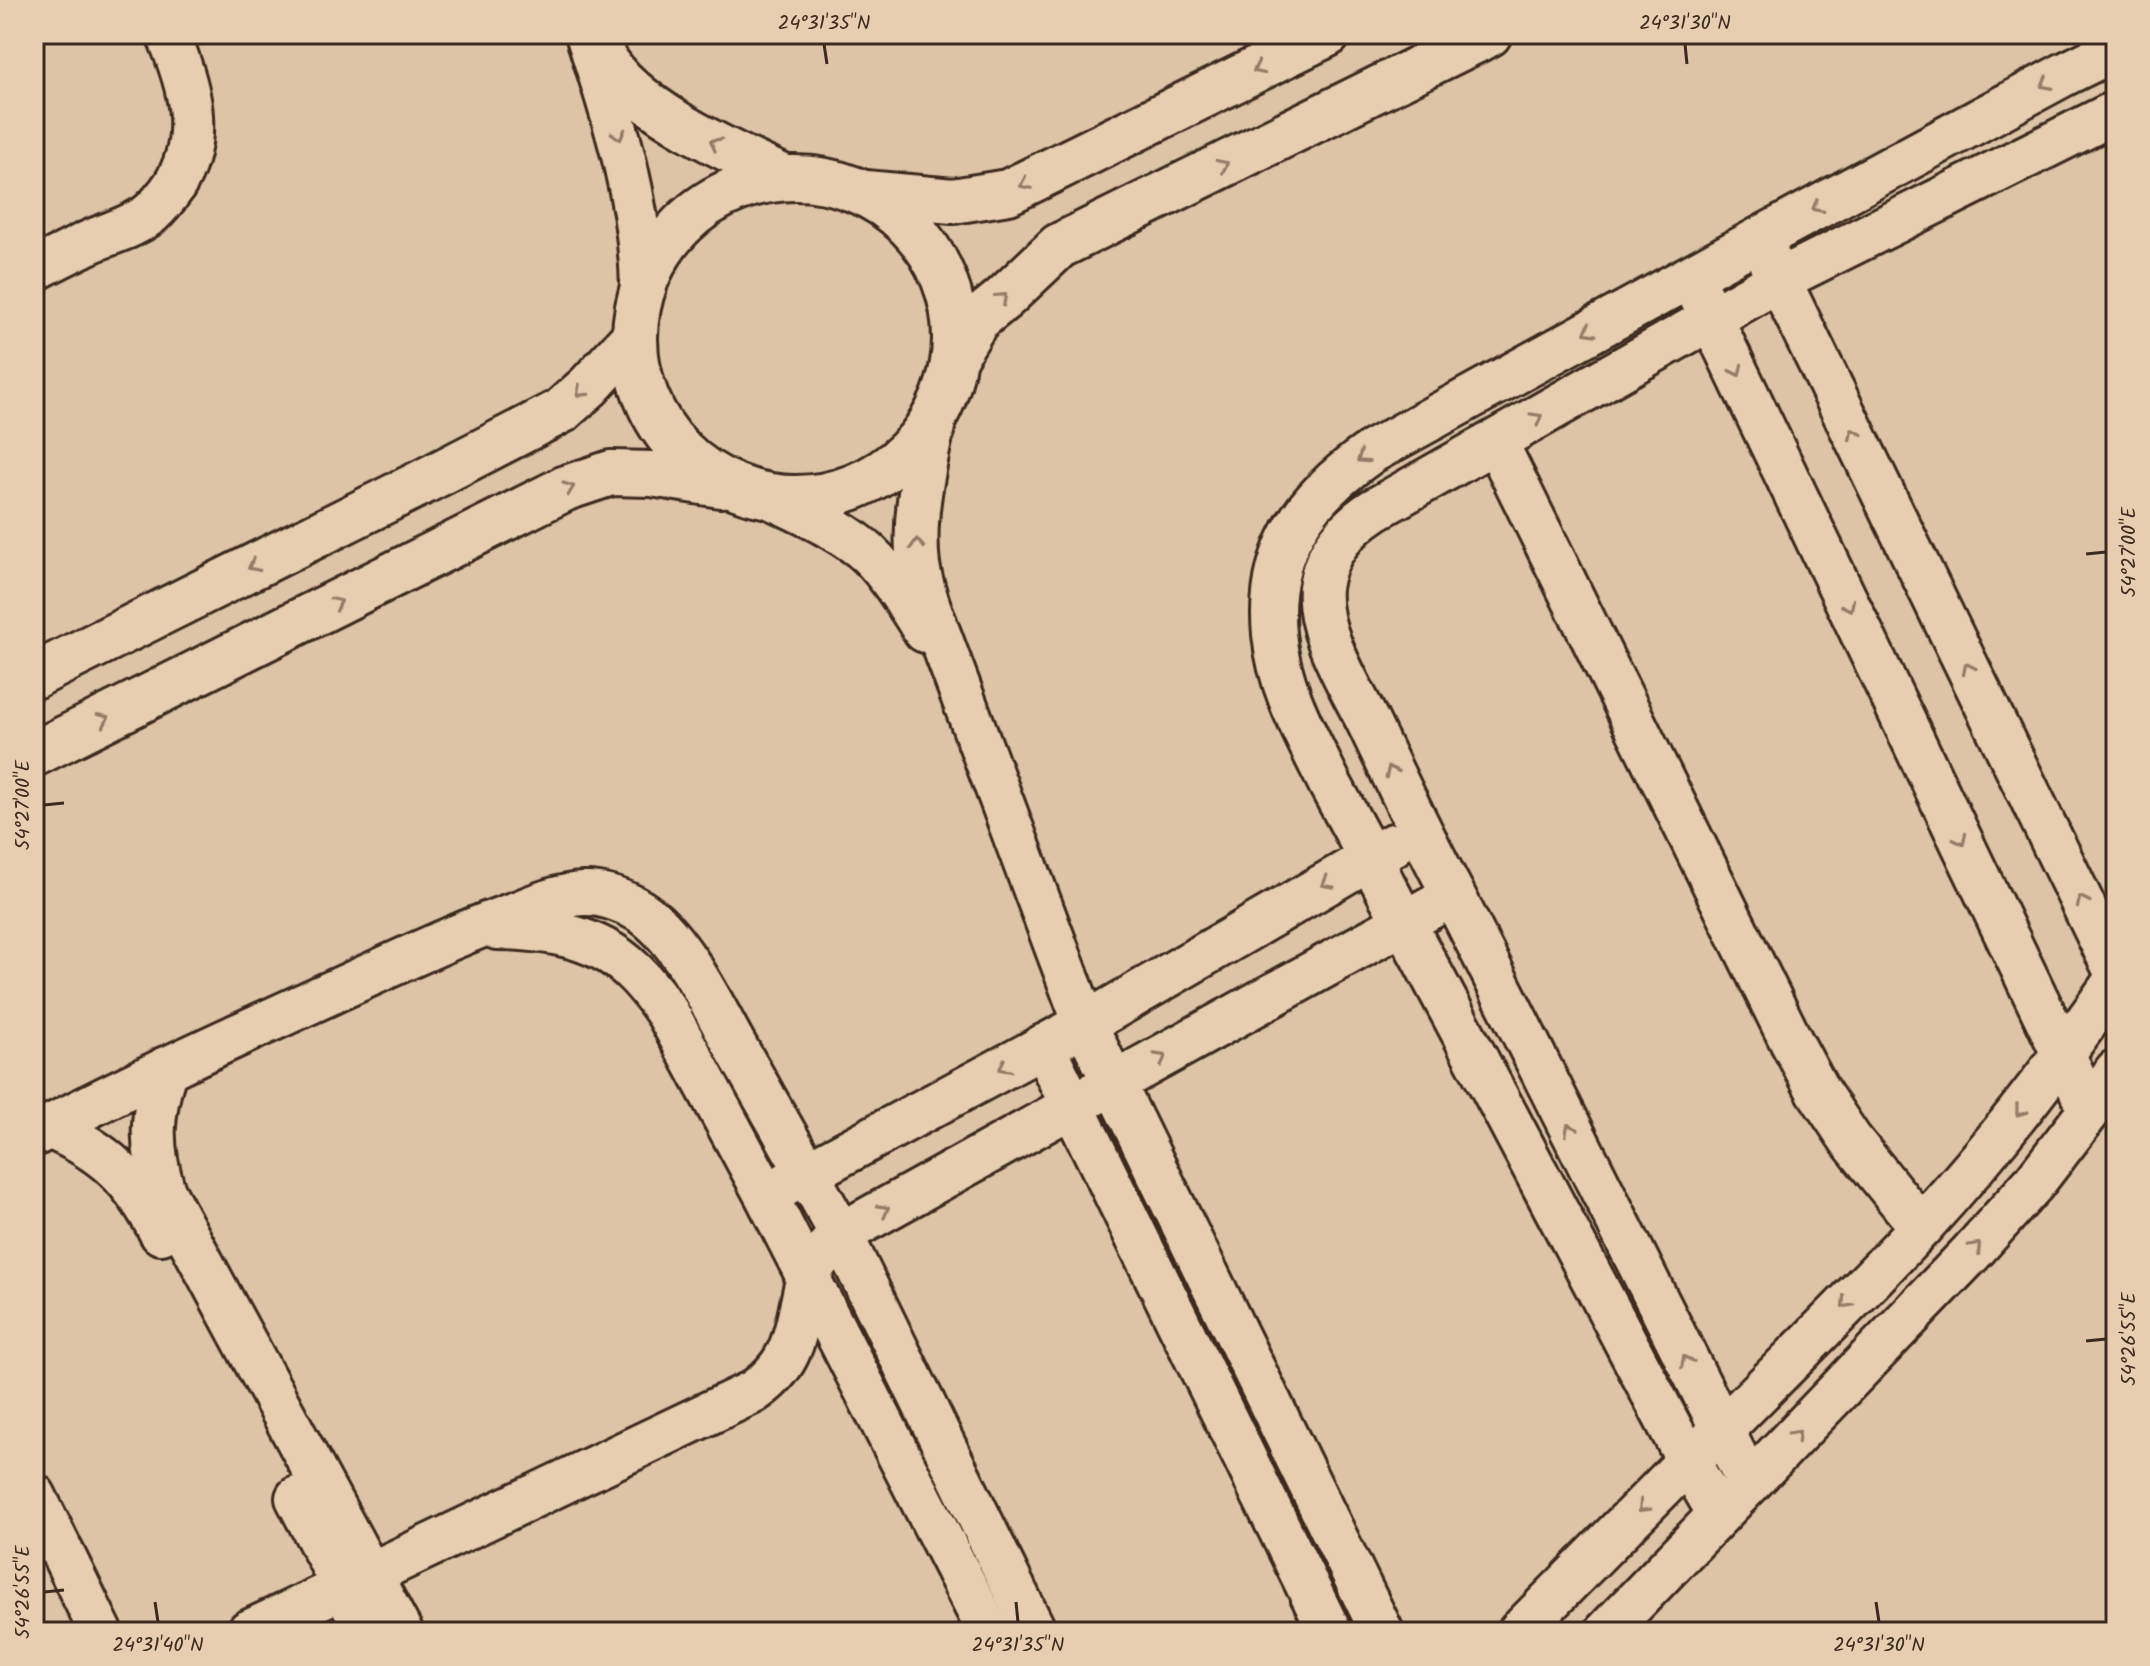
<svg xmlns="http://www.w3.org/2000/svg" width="2150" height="1666" font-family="Kalam,sans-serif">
<rect width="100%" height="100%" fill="#dec4a7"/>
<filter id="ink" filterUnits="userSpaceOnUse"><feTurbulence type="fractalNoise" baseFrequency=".0125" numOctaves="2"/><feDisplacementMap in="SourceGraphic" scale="16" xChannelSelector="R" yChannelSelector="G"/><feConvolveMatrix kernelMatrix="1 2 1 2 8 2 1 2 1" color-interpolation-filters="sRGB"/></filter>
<g filter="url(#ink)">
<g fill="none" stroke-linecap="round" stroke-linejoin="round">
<defs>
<g id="street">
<path d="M587,34C614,119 640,197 642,287"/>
<path d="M601,51C630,108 728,151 785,177"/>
<polyline points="1766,253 2116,972"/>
<path d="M34,270C50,261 67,253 83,245C105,234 130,229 150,214C159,206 167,196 174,186C205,136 189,84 168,34"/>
<polyline points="1698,291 2090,1110"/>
<path d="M935,417C925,465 912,515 918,565C920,579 925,594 929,607L1085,1024L1382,1632"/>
<polyline points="1496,442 1791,1041 1818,1091 1850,1139 1921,1227"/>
<path d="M770,497C801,512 834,526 862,548C886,567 908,605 925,631"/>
<path d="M497,928C545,929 596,935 632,970C646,983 657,998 668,1014L766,1195L989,1632"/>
<polyline points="1043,1046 1330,1632"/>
<path d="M166,1068C151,1114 149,1145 164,1192L401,1632"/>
<path d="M49,1127C105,1151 133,1178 161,1233"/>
<path d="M34,1135C149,1074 267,1022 385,968C429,948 473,928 519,912C539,904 561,895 583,894C602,893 624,901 640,911C681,937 713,1007 737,1049C772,1111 807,1172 841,1234L1035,1632"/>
<polyline points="785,1185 1085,1024 1393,845"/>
<path d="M1749,1483L1453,894C1423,838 1396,781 1369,724C1350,685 1316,633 1320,588C1324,554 1346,528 1374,510L1779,280L2116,112"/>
<polyline points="34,1495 101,1632"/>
<polyline points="297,1498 367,1632"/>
<path d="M1719,1514L1688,1461C1594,1282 1501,1103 1405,925C1381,878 1356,832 1331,786C1307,737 1279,689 1274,634C1266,550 1306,497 1371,452L1759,239L2063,75L2116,49"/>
<path d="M248,1632L753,1392C788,1368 794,1344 802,1303C804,1295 805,1286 808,1279C814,1261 828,1247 841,1234L1430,908"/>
<path d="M1519,1632L1688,1461L1721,1431C1788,1363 1856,1297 1921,1227C1992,1150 2056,1067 2116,980"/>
<polyline points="1606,1632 1971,1253 2033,1184 2090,1110 2116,1071"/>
</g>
<g id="secondary">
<circle cx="795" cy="338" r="160"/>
<polyline points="865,193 953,201 1008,192 1328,34"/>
<polyline points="954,358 977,320 1003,299 1059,246 1489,34"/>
<polyline points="34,676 417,485 561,411 589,386 635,336"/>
<polyline points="34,754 566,488 611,473 652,474 721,485"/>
</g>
</defs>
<use href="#street" stroke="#3b2a1e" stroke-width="48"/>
<use href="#secondary" stroke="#3b2a1e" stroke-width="50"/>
<use href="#street" stroke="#e8ceb0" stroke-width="42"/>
<use href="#secondary" stroke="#e8ceb0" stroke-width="44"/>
</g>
<defs><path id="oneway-chevron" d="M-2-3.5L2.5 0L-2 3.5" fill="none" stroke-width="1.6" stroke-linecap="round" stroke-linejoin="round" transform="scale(2)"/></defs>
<g stroke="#927c67">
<use href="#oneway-chevron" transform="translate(1258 69) rotate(154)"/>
<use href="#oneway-chevron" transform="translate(2046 84) rotate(152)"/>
<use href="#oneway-chevron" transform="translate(619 135) rotate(75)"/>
<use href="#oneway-chevron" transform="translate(715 143) rotate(-151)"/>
<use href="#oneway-chevron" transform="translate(1223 165) rotate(-26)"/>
<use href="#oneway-chevron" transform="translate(1025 184) rotate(154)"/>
<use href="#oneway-chevron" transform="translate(1817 207) rotate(152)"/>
<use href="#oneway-chevron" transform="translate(1002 298) rotate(-42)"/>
<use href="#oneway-chevron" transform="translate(1589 331) rotate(151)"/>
<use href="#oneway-chevron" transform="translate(1737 371) rotate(64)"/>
<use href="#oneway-chevron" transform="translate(581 392) rotate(137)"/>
<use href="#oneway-chevron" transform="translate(1537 418) rotate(-30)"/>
<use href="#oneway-chevron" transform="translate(1854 434) rotate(-116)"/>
<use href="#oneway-chevron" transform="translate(1362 458) rotate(146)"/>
<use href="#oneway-chevron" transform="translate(569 488) rotate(-21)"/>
<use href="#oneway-chevron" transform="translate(917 544) rotate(-93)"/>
<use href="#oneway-chevron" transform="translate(253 566) rotate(153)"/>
<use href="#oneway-chevron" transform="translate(337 603) rotate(-26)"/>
<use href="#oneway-chevron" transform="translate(1849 606) rotate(64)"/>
<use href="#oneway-chevron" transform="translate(1968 668) rotate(-116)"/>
<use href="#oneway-chevron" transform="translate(104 719) rotate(-26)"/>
<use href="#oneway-chevron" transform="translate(1391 771) rotate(-115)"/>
<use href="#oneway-chevron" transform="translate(1961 840) rotate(64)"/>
<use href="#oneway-chevron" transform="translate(1327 883) rotate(150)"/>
<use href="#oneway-chevron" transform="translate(2082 901) rotate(-116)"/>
<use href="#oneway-chevron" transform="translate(1161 1058) rotate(-29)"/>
<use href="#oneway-chevron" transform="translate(1004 1067) rotate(152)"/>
<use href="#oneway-chevron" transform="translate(2020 1111) rotate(128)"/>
<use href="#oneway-chevron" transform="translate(1570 1129) rotate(-117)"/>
<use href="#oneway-chevron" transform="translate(884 1210) rotate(-29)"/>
<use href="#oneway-chevron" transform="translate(1976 1247) rotate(-48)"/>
<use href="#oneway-chevron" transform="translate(1846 1303) rotate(134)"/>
<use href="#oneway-chevron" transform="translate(1686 1361) rotate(-117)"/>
<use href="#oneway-chevron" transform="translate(1796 1435) rotate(-46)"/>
<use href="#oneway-chevron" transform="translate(1643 1507) rotate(135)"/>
</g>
</g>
<path fill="none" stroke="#3b2a1e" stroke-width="3" d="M824,44L827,64M1685,44L1687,64M2086,554L2106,552M44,805L64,803M2086,1341L2106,1339M44,1592L64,1590M155,1602L158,1622M1016,1602L1018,1622M1876,1602L1879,1622"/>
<rect width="2150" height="1666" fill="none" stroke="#e8ceb0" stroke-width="88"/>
<rect x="44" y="44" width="2062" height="1578" fill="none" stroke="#3b2a1e" stroke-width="3"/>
<g font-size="20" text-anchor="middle" fill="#3b2a1e">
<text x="824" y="29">24°31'35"N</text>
<text x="1685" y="29">24°31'30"N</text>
<text transform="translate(2128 552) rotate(-90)" y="7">54°27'00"E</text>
<text transform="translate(22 805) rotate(-90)" y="7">54°27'00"E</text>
<text transform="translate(2128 1339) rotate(-90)" y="7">54°26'55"E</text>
<text transform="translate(22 1592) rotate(-90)" y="7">54°26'55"E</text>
<text x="158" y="1651">24°31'40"N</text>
<text x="1018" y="1651">24°31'35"N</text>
<text x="1879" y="1651">24°31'30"N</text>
</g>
</svg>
